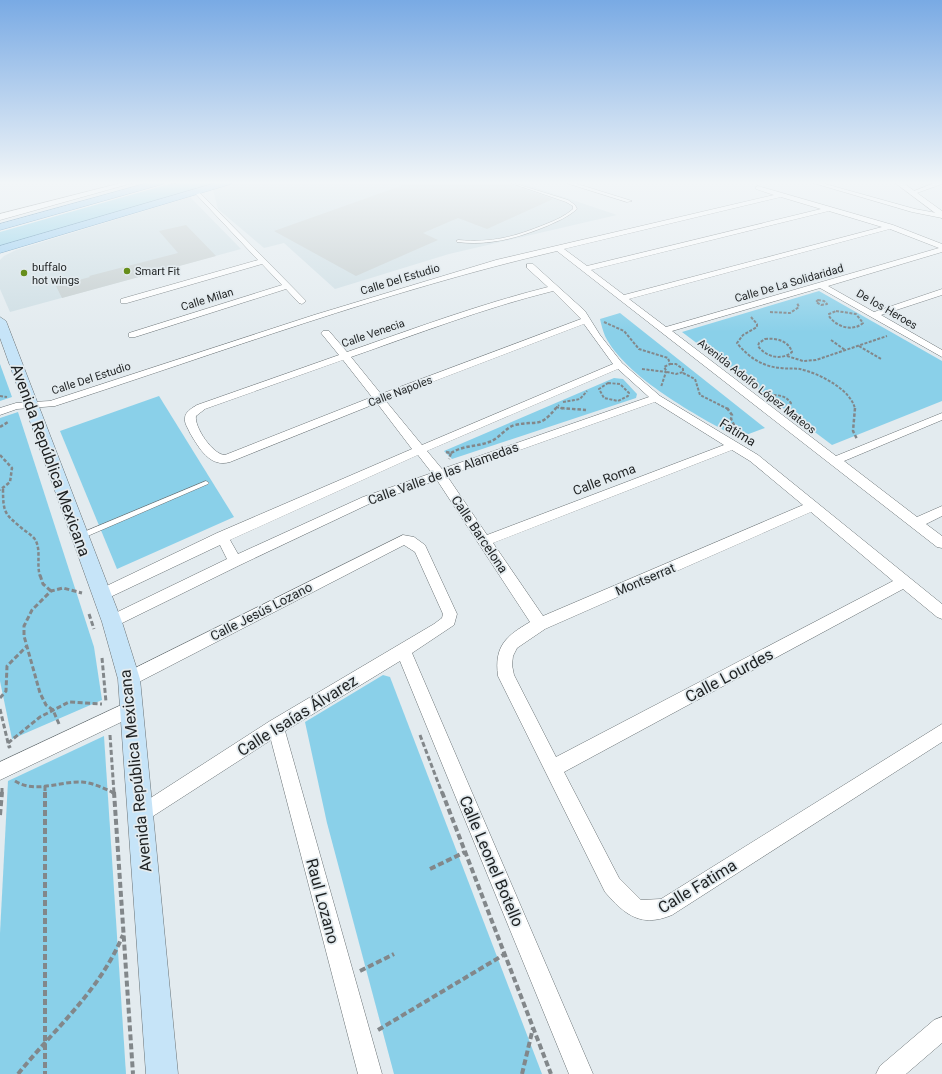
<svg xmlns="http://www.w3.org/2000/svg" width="942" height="1074" font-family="Roboto,sans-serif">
<rect width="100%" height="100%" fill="#e3ebef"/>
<g fill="#cedee4">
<polygon points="241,182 519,182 617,215 449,254 335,289 284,243 264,248 218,209 213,190"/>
<polygon points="190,197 241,249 10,312 0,289 0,260 4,256 16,250"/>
</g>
<g fill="#8ad0e9">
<polygon points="176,182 220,182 0,247 0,232"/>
<polygon points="819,291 942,361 942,401 832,445 682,332"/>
<path d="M620,313L765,428L738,438C698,416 626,378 605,336C603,331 601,324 600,319Z"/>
<polygon points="0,364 12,397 0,401"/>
<polygon points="614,378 623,379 637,394 636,398 452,459 444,451"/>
<polygon points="159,396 234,517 117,569 60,431"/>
<polygon points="18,412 94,647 102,700 12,739 0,681 0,418"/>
<polygon points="383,675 390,677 542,1074 394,1074 327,823 305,722"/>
<polygon points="104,736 126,1074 0,1074 0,933 8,781"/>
</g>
<g fill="#c4cdce">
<polygon points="412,182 505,182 553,199 487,229 458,218 423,233 438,240 356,276 274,231"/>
<polygon points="186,225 216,256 62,298 56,286 90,277 89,276 178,253 159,231"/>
</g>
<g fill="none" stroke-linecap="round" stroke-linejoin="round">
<defs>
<g id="service">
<path d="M508,182H510L568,200L575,205L577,209C568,217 558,221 547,226C518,238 489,246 457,242L456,241L458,240C492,243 514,237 546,224C556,220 565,216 573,209V206L566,202Z"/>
<polygon points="206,481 209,483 208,484 83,538 79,538 78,536 79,534"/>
</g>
<g id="minor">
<polygon points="563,182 571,182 632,201 627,202"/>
<polygon points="810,182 818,182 915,209 942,214 942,218 912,212"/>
<polygon points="937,182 942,182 942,184 914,194 909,193"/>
<path d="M758,186L893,225L942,244V252L828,286L874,312L942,289V295L881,315L942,350V357L820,288L672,331L836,456L942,413V420L844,461L917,517L942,506V516L926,524L942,536V548L937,547L557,251C386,291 221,352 55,406L17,409L0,415V408L16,403L50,401L314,315L496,260L774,195L756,189V187ZM781,197L821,209L587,266L564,249ZM829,211L882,227L624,295L591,270ZM890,229L939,248L666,327L629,299Z"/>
<polygon points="196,189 306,301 302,304 299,303 286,289 135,337 129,337 129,333 282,285 262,264 127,303 121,303 121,299 258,260 194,192 193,191"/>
<path d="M527,264H533L585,311L600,335L622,363L660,396L758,455L942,604V619L937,617L903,589L564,772L619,878L641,900L661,899L942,724V742L672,915C641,928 625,915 605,892L498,676C494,646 506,636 530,622L437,480L371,503L240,565L112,628L107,627L105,622L107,617L227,559L220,545L106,599L101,601L96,599L94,595L96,591L217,533L412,449L377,403L230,462C210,468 199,448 190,433C188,428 184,423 185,418C185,412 192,408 197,405L339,355L321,333L323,331H329L347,352C413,329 480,304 548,287L527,268ZM553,291L581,319L381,394L351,357C417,334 484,308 553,291ZM584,324L613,364L422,445L385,400ZM343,360L372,397L225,455C213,455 194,427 196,416L205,409ZM618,369L649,397L442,469L427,451ZM655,402L724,445L487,535L447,476ZM732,450L750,461L803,505L543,616L493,543ZM418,455L432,473L363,497L238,554L230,540ZM811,512L893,581L556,757L514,675L512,665L513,656L517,648L545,629Z"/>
<polygon points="403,535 414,537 425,545 457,614 454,625 412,653 593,1074 569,1074 400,661 285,731 382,1074 358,1074 271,740 147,820 141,823 135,820 132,814 135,808 270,721 434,624 442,618 443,614 415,552 404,545 135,684 129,686 123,684 121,679 123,674"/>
<polygon points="132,700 138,702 140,708 138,714 0,780 0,762"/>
<polygon points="942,1017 942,1043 906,1074 876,1074 880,1066 934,1020"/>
</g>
<g id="tertiary">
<polygon points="125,182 136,182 0,220 0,214"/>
<polygon points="894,182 902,182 942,211 942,218"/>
</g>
<polygon id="secondary" points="0,317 6,321 122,622 140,679 178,1074 146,1074 118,679 102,622 0,338"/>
<g id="primary">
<polygon points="151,182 165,182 163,184 0,230 0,224"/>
<polygon points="219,182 233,182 231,184 0,253 0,246"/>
</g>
</defs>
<use href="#service" stroke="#6a7275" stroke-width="1"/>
<use href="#minor" stroke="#6a7275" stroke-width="1"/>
<use href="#tertiary" stroke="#6a7275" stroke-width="1"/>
<use href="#secondary" stroke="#6a7275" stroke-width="1"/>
<use href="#primary" stroke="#3577a3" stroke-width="1"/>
<polyline stroke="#82878a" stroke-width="1.5" stroke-dasharray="2 1" stroke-linecap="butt" points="171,184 180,182"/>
<g stroke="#82878a" stroke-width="2" stroke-dasharray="3 1.5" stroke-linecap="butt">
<polygon points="818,300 824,301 827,304 821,305 816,302"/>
<path d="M836,311L856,314L863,323C853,332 836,327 829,316V314Z"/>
<polyline points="770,312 790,313 799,307 797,303"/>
<path d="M751,317L757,324V327L743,335L737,343C748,357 763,367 781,368C788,369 794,368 800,369C818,373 851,389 855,409"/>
<polyline points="604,322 624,331 639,349 668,358 670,364"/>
<path d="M765,339C776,338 788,340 792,352C781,361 766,357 758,346L759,343Z"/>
<polyline points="831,340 845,350"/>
<polyline points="859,346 881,359"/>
<polyline points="787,356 803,361 816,360 887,336"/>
<polygon points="670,364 676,364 683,369 683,372 676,374 667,372 664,367"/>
<polyline points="642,369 666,372 661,387"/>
<polyline points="683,373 695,379 700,395 728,409"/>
<polygon points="608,383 620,384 629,393 628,396 618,401 604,398 599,389"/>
<path d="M769,395C778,395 785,395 791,403L786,409"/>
<polyline points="0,396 7,397"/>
<polyline points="563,402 580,399 587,391"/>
<polyline points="556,407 565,409"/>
<polyline points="555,409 559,405"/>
</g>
<g stroke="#82878a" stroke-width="2.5" stroke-dasharray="3.5 2" stroke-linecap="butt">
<polyline points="561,408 586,410"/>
<polyline points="727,408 732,415 731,419 739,435"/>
<polyline points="855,408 853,431 857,439"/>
<polyline points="0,427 8,422"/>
<polyline points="446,452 451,453 449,459"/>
<path d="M451,453C464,445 476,447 489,442C499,439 506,427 515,425C537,420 539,429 556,408"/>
<polyline points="0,455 12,468 10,482 0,490"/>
<path d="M3,489C3,514 5,514 24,530C27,532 31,535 34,538C42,548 36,564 40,576"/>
</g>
<g stroke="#82878a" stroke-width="3" stroke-dasharray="5 2.5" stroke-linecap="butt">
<polyline points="40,575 43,584 51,591"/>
<polyline points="89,614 94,629"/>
<polyline points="102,658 106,702"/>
<polyline points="0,698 6,691 7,666 27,646"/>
<polyline points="0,709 9,747 11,746"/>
<polyline points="59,724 53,710 46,705 40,693 24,636 24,626 32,610 51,591 63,588 82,593"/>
<polyline points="110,735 114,793"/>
<polyline points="420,735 442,793"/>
<polyline points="8,743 40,717 69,702 102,704"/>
<path d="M15,781C35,794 60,781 82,782C93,783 104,788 114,793"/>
<polyline points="45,786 45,793"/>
<polyline points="2,793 2,787"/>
</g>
<g stroke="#82878a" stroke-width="4" stroke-dasharray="6 3" stroke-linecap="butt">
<polyline points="45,792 45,1074"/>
<polyline points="112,792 114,793"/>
<polyline points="114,792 133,1074"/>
<polyline points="442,792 551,1074"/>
<polyline points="0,815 2,792"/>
<polyline points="430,869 465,852"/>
<polyline points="360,971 394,954"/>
<polyline points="378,1030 505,954"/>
<path d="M18,1074C56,1027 99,992 123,935"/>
<polyline points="522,1074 533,1028"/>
</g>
<use href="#service" fill="#fff" fill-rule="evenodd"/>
<use href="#minor" fill="#fff" fill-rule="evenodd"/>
<use href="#tertiary" fill="#fff" fill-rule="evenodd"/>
<use href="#secondary" fill="#c6e4f8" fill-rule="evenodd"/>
<use href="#primary" fill="#8ec9f1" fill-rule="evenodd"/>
</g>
<linearGradient id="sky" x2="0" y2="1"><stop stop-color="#79aae4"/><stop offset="0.55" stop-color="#f2f6f8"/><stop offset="1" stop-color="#f2f6f8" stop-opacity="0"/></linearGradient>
<rect width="942" height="332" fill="url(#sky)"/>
<g fill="#668e1b" stroke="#e3ebef" stroke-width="1.5">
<circle cx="127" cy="271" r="4"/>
<circle cx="24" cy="273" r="4"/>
</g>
<g text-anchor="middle" stroke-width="3.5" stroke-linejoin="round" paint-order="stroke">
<g font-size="11" fill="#1e2122" stroke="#e3ebef" text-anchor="start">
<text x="32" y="271">buffalo<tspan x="32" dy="13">hot wings</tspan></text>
<text x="135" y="275">Smart Fit</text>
</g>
<g font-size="11" fill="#1e2122" stroke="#e3ebef">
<text transform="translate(400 279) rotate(-17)" y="4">Calle Del Estudio</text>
<text transform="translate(789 283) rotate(-16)" y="4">Calle De La Solidaridad</text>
<text transform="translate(207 299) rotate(-17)" y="4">Calle Milan</text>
<text transform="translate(887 309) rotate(30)" y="4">De los Heroes</text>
<text transform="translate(373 333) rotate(-19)" y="4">Calle Venecia</text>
<text transform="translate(91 378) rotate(-18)" y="4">Calle Del Estudio</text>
<text transform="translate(757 386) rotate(38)" y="4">Avenida Adolfo López Mateos</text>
<text transform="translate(400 391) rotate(-21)" y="4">Calle Napoles</text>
</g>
<g font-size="13" fill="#1e2122" stroke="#e3ebef">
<text transform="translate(738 432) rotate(32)" y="5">Fatima</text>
<text transform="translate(443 473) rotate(-20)" y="5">Calle Valle de las Alamedas</text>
<text transform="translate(604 479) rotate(-21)" y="5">Calle Roma</text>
<text transform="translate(480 534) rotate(56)" y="5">Calle Barcelona</text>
<text transform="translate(645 579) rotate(-23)" y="5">Montserrat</text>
<text transform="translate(261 611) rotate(-27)" y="5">Calle Jesús Lozano</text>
</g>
<g font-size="16" fill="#1e2122" stroke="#e3ebef">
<text transform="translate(51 460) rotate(70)" y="6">Avenida República Mexicana</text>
<text transform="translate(729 675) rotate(-28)" y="6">Calle Lourdes</text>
<text transform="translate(297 715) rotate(-32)" y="6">Calle Isaías Álvarez</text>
<text transform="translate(135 771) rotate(-96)" y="6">Avenida República Mexicana</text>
<text transform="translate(492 861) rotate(67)" y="6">Calle Leonel Botello</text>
<text transform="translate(697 886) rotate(-31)" y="6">Calle Fatima</text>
<text transform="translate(323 901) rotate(75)" y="6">Raul Lozano</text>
</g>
</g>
</svg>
